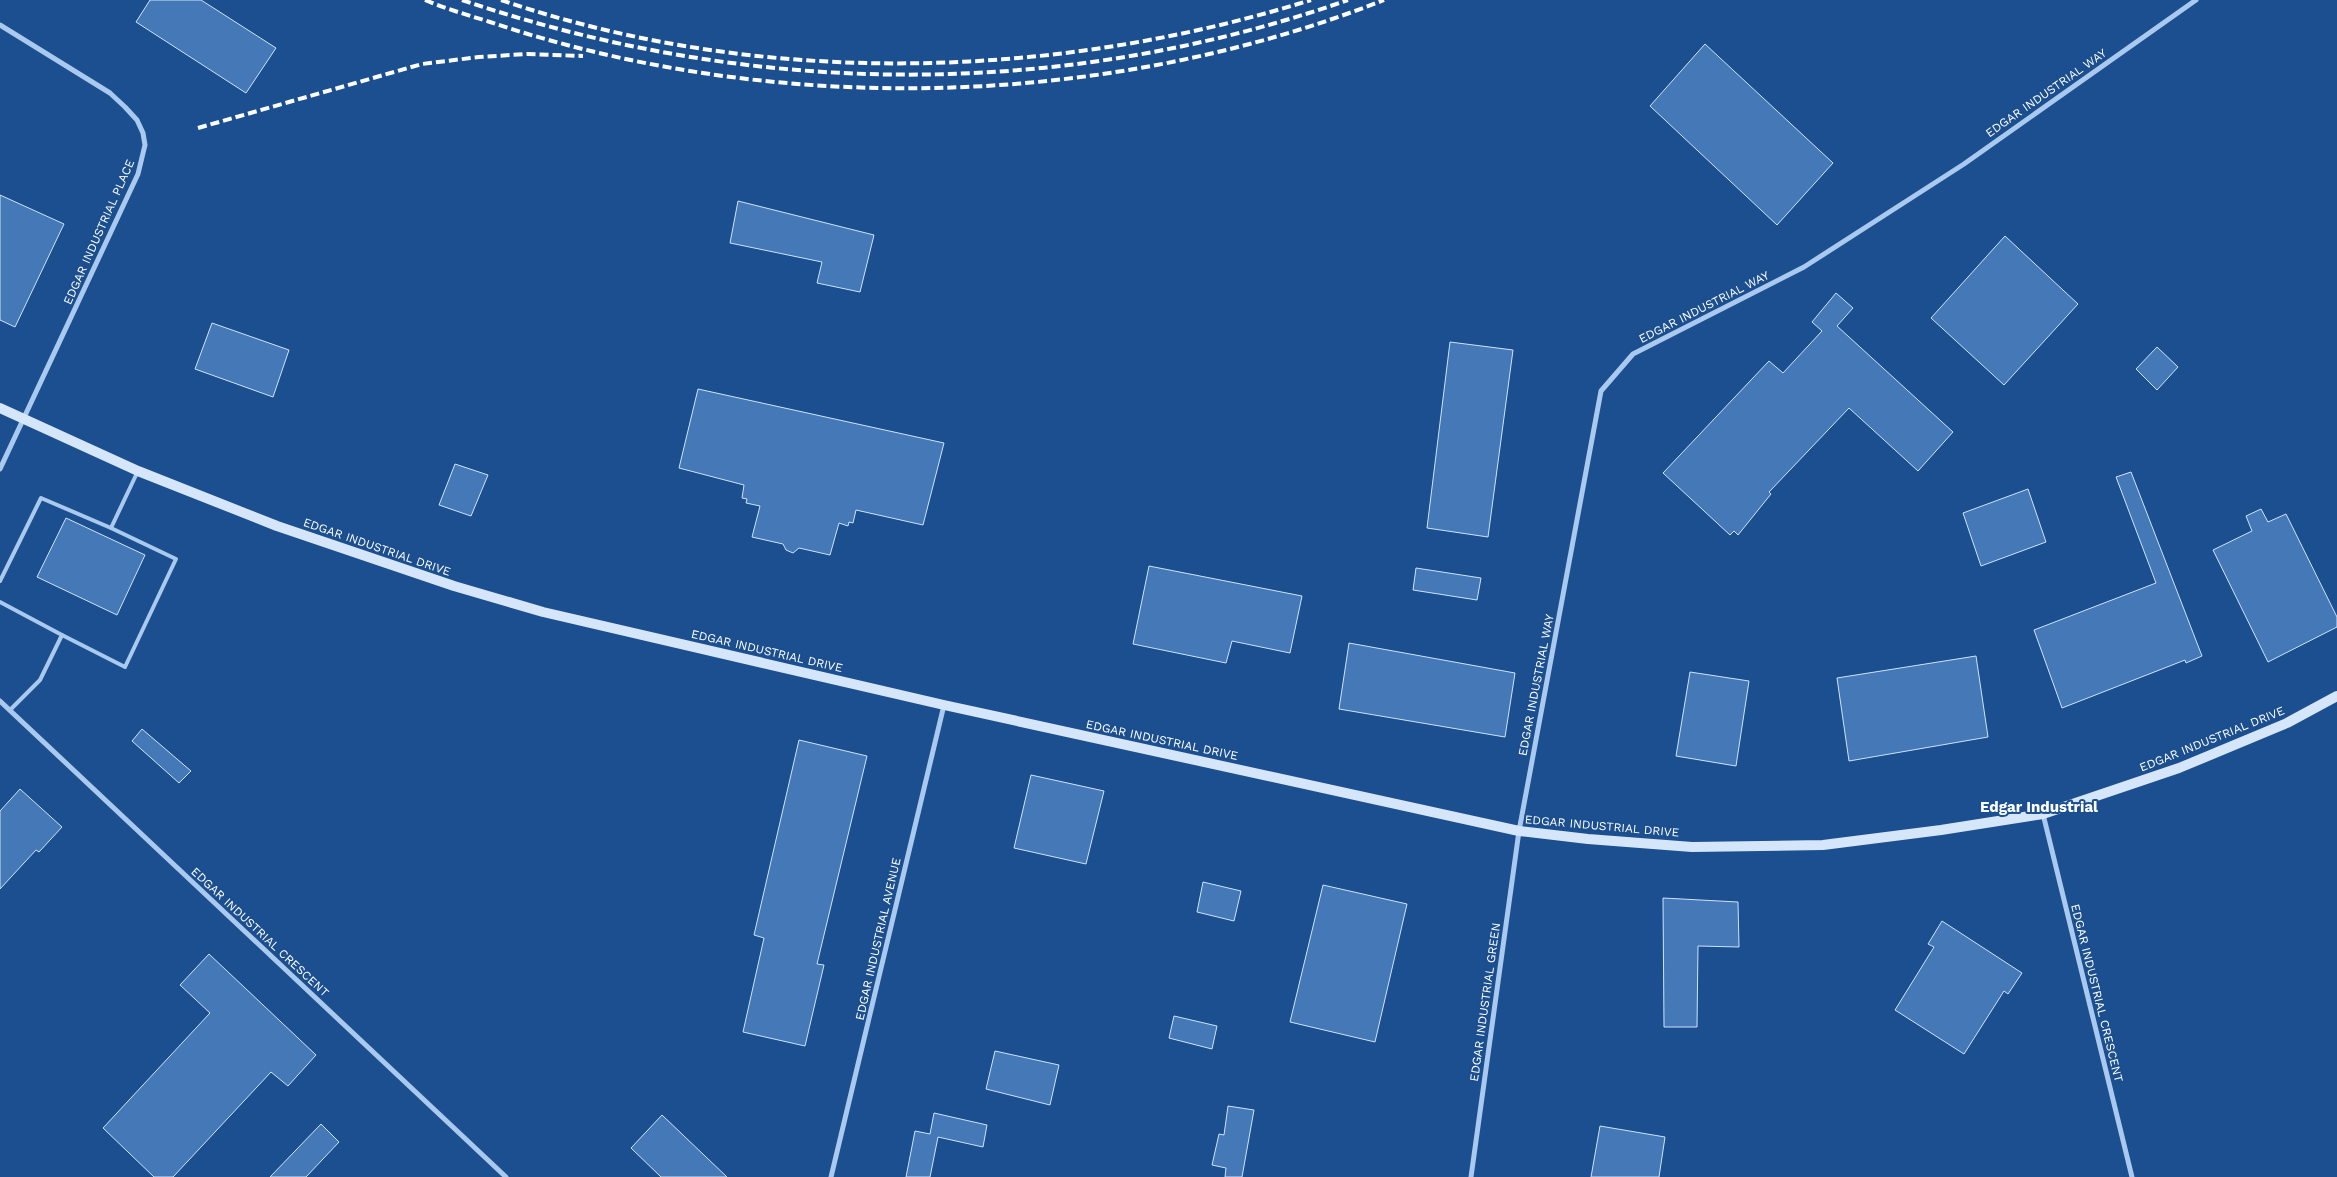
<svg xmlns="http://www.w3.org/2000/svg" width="2337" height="1177" font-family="'Work Sans',sans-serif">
<rect width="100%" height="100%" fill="#1b4f8f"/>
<g fill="#4478b7" stroke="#cfe3fa">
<polygon points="150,0 201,0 276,48 246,93 136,22"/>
<polygon points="1705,44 1833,163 1777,225 1650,106"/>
<polygon points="0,195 64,224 15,327 0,320"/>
<polygon points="738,201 874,235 860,292 817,283 822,262 730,243"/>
<polygon points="2005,236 2078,304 2004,385 1931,318"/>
<polygon points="1836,293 1853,308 1837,326 1953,432 1918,471 1849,408 1769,492 1771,494 1738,535 1734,531 1730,535 1663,473 1769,361 1783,373 1822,331 1812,322"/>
<polygon points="212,323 289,350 273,397 195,369"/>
<polygon points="1450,342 1513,350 1488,537 1427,528"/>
<polygon points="2157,347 2178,367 2157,390 2136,369"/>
<polygon points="698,389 944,443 923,525 856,510 853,523 849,522 848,526 839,523 830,555 799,548 793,553 786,550 783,544 752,537 760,506 746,503 747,499 742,498 744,485 679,468"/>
<polygon points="455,464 488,475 471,516 439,505"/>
<polygon points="2131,472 2202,656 2186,663 2185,660 2062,708 2034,630 2156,583 2116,477"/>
<polygon points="2028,489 2046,542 1981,566 1963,513"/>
<polygon points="2261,509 2268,522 2286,514 2337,617 2337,627 2268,662 2213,550 2252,531 2246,516"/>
<polygon points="66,518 145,555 117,615 37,577"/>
<polygon points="1149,566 1302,596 1290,653 1232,641 1226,663 1133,644"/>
<polygon points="1416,568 1481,578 1477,600 1413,590"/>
<polygon points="1349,643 1515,673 1505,737 1339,709"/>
<polygon points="1976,656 1988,737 1849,761 1837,678"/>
<polygon points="1690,672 1749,681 1736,766 1676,756"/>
<polygon points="142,729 191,771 179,783 132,741"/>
<polygon points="799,740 867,756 817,964 824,965 805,1046 743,1032 764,938 754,935"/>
<polygon points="1031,775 1104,791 1086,864 1014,848"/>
<polygon points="20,789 62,827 39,852 36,850 0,889 0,811"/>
<polygon points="1203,882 1241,891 1234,921 1197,912"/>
<polygon points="1323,885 1407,904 1375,1042 1290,1022"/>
<polygon points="1663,898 1738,902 1739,947 1698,946 1697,1027 1664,1027"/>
<polygon points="1942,921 2022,973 2008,994 2004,991 1964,1054 1895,1010 1934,947 1928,944"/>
<polygon points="209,954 316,1055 288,1086 271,1072 173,1177 154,1177 103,1128 210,1013 180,985"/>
<polygon points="1174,1016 1217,1026 1212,1049 1169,1038"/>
<polygon points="995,1051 1059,1065 1050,1105 986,1089"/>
<polygon points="1228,1106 1254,1110 1242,1177 1225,1177 1226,1168 1212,1165 1219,1134 1224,1135"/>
<polygon points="934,1113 987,1125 983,1147 938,1137 930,1177 906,1177 915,1131 930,1134"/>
<polygon points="662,1115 727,1177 661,1177 631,1148"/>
<polygon points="321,1124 339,1142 306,1177 270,1177"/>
<polygon points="1600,1126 1665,1137 1659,1177 1591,1177"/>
</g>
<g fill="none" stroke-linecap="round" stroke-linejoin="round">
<g stroke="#a9c9ee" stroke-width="4">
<polyline points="0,581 41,498 111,528 137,473"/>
<polyline points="0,602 62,635 40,680 10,710"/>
<polyline points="62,635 125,667 176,559 111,528"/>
</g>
<g stroke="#a9c9ee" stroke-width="5">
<polyline points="0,25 110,93 125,107 137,120 143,133 145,145 138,174 0,469"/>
<polyline points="0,701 506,1177"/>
<polyline points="2043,814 2132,1177"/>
<polyline points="831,1177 944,705"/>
<polyline points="1471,1177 1519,831 1601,391 1633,354 1804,267 1964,164 2196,0"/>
</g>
<polyline stroke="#d6e6fa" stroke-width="10" points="0,408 138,471 277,526 454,586 543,612 944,705 1519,831 1588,839 1692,847 1823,845 1941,830 2043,814 2179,768 2287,723 2337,696"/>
<g stroke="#fff" stroke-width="4" stroke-dasharray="9 4" stroke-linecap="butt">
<path d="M425,0C446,9 468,15 490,22C774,117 1104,110 1384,0"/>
<path d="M462,0C752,98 1059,101 1348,0"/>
<path d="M501,0C760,88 1051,81 1311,0"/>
<polyline points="198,128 422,64 479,57 527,54 583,56"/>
</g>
</g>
<g text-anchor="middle" stroke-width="4" stroke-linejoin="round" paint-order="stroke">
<g font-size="12" fill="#fff" stroke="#1b4f8f">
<text transform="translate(2046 93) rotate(-35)" y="4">EDGAR INDUSTRIAL WAY</text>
<text transform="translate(99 232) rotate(-66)" y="4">EDGAR INDUSTRIAL PLACE</text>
<text transform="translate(1704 307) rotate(-27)" y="4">EDGAR INDUSTRIAL WAY</text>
<text transform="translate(377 547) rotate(19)" y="4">EDGAR INDUSTRIAL DRIVE</text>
<text transform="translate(767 651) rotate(13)" y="4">EDGAR INDUSTRIAL DRIVE</text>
<text transform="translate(1536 685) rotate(-79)" y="4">EDGAR INDUSTRIAL WAY</text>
<text transform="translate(2212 739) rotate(-22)" y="4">EDGAR INDUSTRIAL DRIVE</text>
<text transform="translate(1162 740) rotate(12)" y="4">EDGAR INDUSTRIAL DRIVE</text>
<text transform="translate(1602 826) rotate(5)" y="4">EDGAR INDUSTRIAL DRIVE</text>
<text transform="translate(260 932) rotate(43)" y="4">EDGAR INDUSTRIAL CRESCENT</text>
<text transform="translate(878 939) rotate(-77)" y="4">EDGAR INDUSTRIAL AVENUE</text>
<text transform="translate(2097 993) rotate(76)" y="4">EDGAR INDUSTRIAL CRESCENT</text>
<text transform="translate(1485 1002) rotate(-82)" y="4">EDGAR INDUSTRIAL GREEN</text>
</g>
<g font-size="15" font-weight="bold" fill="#fff" stroke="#1b4f8f">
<text x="2039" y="812">Edgar Industrial</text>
</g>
</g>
</svg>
